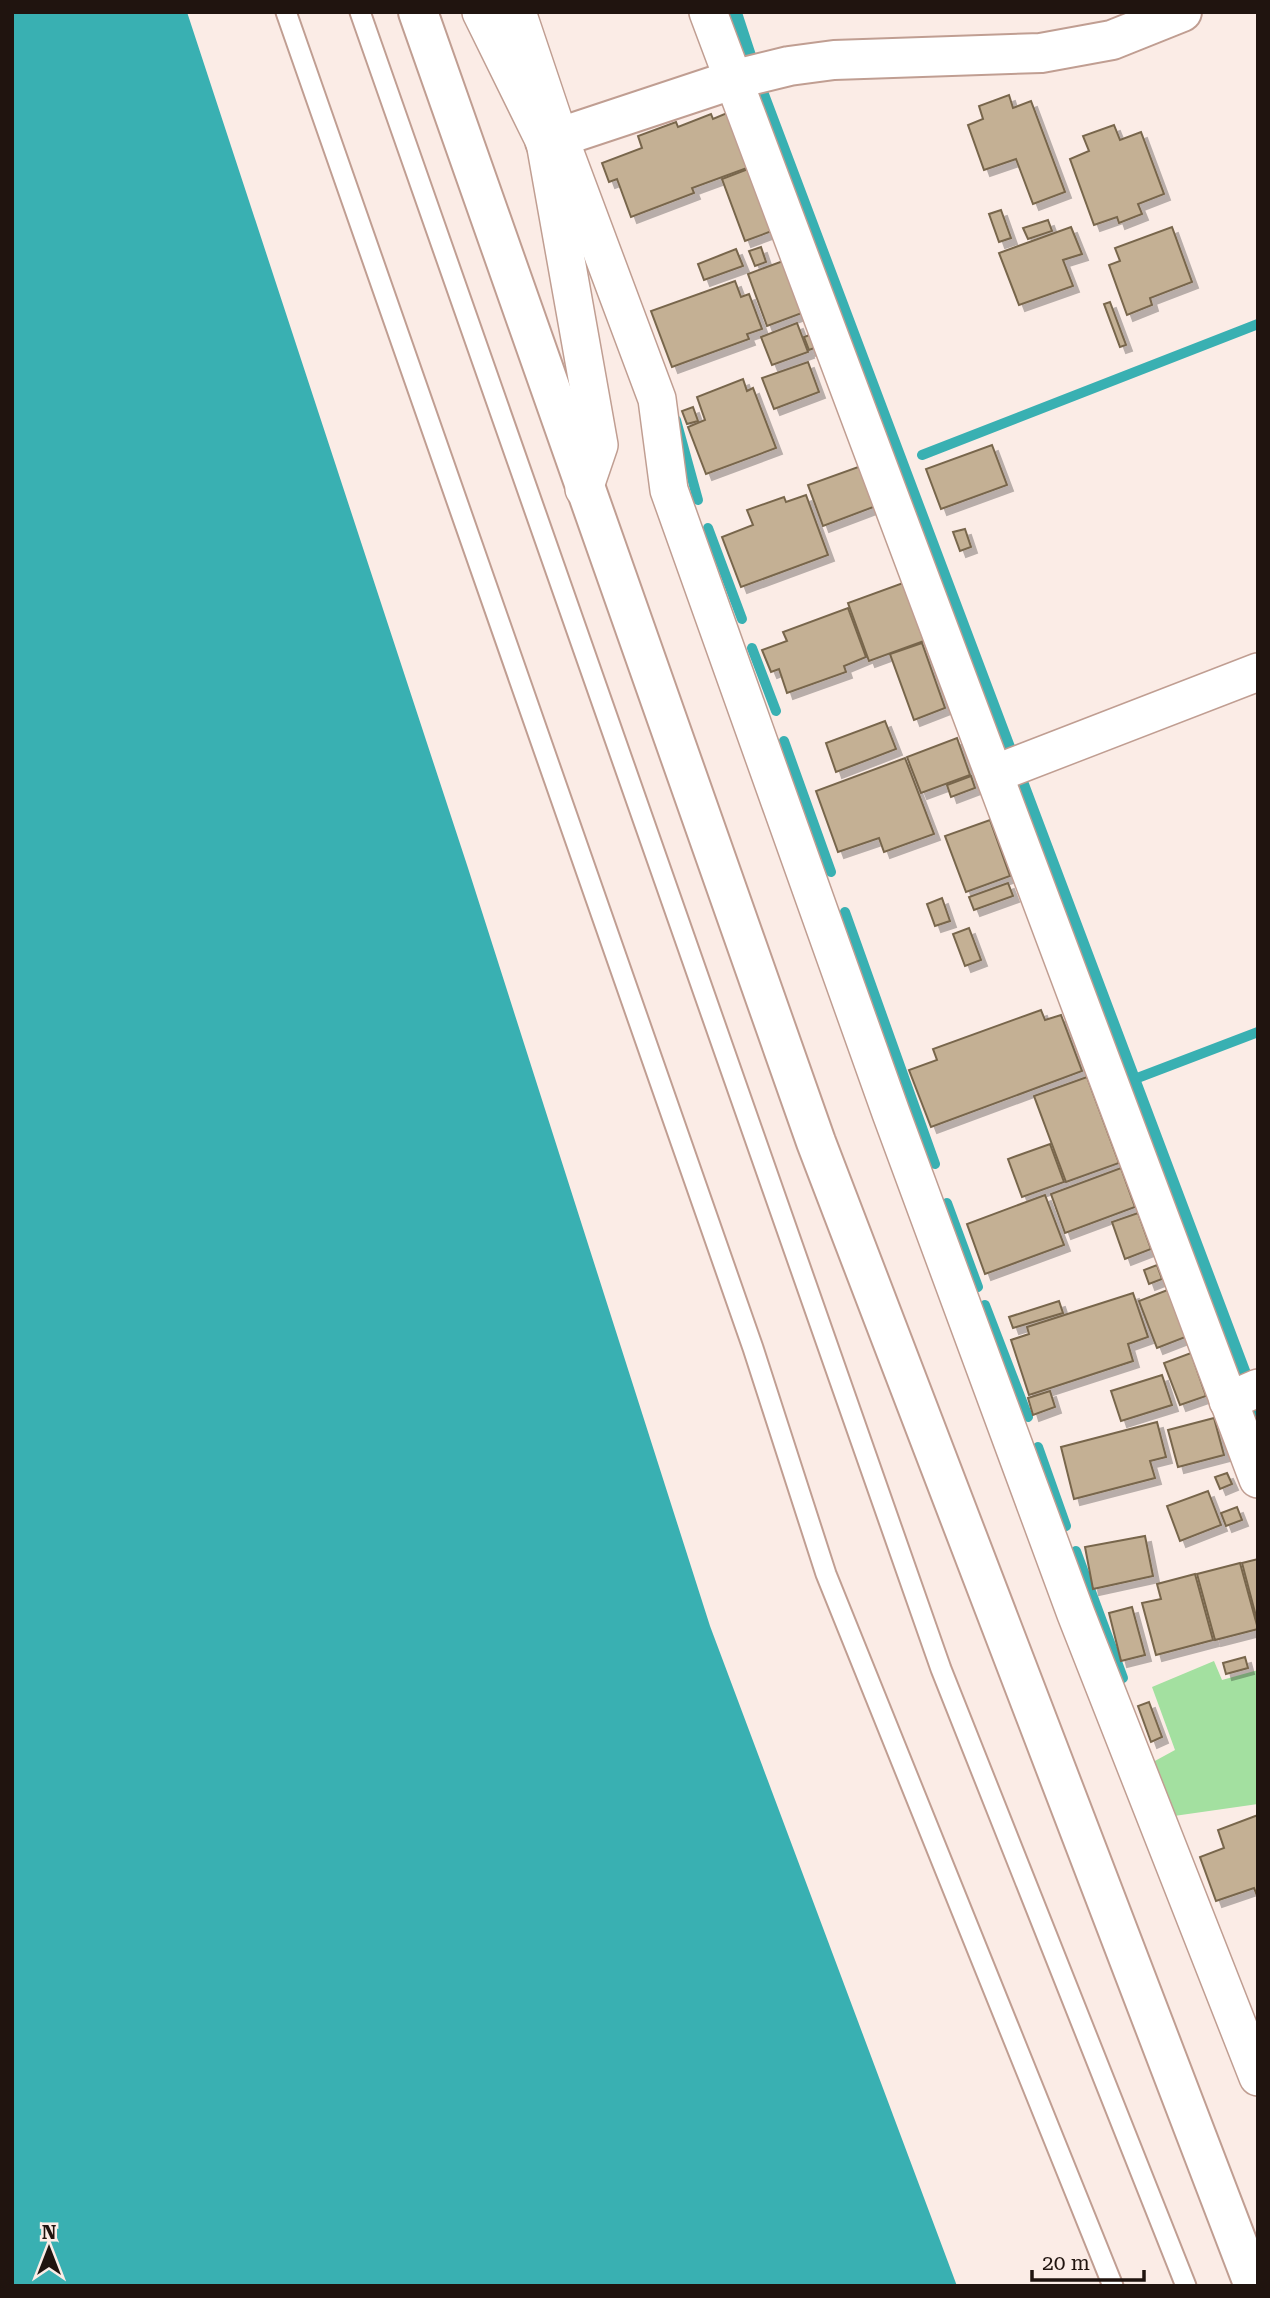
<svg xmlns="http://www.w3.org/2000/svg" width="1270" height="2298" font-family="'Roboto Serif',serif">
<defs>
<filter id="shadow"><feDropShadow dx="6" dy="6" stdDeviation="0" flood-color="#0004"/></filter>
</defs>
<rect width="100%" height="100%" fill="#fbece6"/>
<polygon fill="#a3e0a0" points="1214,1661 1222,1680 1258,1670 1258,1804 1174,1816 1153,1762 1175,1750 1152,1687"/>
<g fill="#39b0b2">
<polygon points="12,12 187,12 468,868 710,1626 957,2286 12,2286"/>
<polygon points="727,12 742,12 767,88 1258,1391 1258,1429"/>
</g>
<g fill="none" stroke-linecap="round" stroke-linejoin="round">
<g stroke="#39b0b2" stroke-width="10">
<polyline points="676,420 698,500"/>
<polyline points="922,455 1258,324"/>
<polyline points="708,528 742,619"/>
<polyline points="752,648 776,711"/>
<polyline points="784,741 831,872"/>
<polyline points="845,912 935,1164"/>
<polyline points="1140,1077 1258,1032"/>
<polyline points="947,1203 978,1287"/>
<polyline points="985,1305 1028,1417"/>
<polyline points="1038,1447 1066,1526"/>
<polyline points="1076,1551 1123,1678"/>
</g>
</g>
<g fill="#c4b094" stroke="#78664c" stroke-width="2" filter="url(#shadow)">
<polygon points="1009,95 1013,108 1031,101 1065,192 1033,204 1016,159 984,170 968,125 983,119 979,106"/>
<polygon points="727,113 747,168 692,188 694,193 631,217 617,179 609,182 602,163 642,148 638,136 676,122 678,127 711,114 713,119"/>
<polygon points="1114,125 1120,140 1141,132 1164,194 1138,204 1142,214 1119,223 1117,217 1094,225 1070,159 1089,151 1083,136"/>
<polygon points="748,169 772,231 745,241 722,179"/>
<polygon points="1001,210 1011,238 999,242 989,214"/>
<polygon points="1048,220 1052,231 1028,239 1023,228"/>
<polygon points="1071,227 1082,254 1063,260 1073,286 1019,305 999,253"/>
<polygon points="1172,227 1192,282 1150,298 1152,305 1127,315 1109,265 1120,261 1115,248"/>
<polygon points="761,247 766,262 755,266 749,251"/>
<polygon points="736,249 743,266 704,280 698,264"/>
<polygon points="783,261 802,313 767,326 748,274"/>
<polygon points="735,281 741,297 749,294 762,329 747,334 749,339 672,367 651,311"/>
<polygon points="1110,302 1126,345 1120,347 1104,304"/>
<polygon points="797,323 808,352 772,365 761,337"/>
<polygon points="812,334 817,347 809,350 804,337"/>
<polygon points="808,362 819,392 774,409 762,378"/>
<polygon points="743,379 747,391 753,388 776,448 706,474 688,427 705,420 697,397"/>
<polygon points="693,407 698,421 687,424 682,411"/>
<polygon points="992,445 1007,485 941,509 926,469"/>
<polygon points="861,466 876,506 823,526 808,485"/>
<polygon points="806,495 828,555 741,587 722,537 753,525 747,510 784,497 786,502"/>
<polygon points="965,529 971,547 960,551 953,532"/>
<polygon points="903,583 924,641 869,661 848,603"/>
<polygon points="848,608 866,657 844,666 846,672 787,693 779,669 771,672 762,650 787,641 783,632"/>
<polygon points="922,643 945,708 914,720 890,654"/>
<polygon points="885,721 896,749 836,772 826,743"/>
<polygon points="957,738 970,775 921,793 907,757"/>
<polygon points="905,758 934,834 884,852 879,838 838,852 816,791"/>
<polygon points="971,776 975,788 951,797 947,785"/>
<polygon points="990,820 1010,876 966,892 945,836"/>
<polygon points="1008,883 1013,896 974,910 969,897"/>
<polygon points="942,898 950,921 935,926 927,904"/>
<polygon points="969,928 981,960 965,966 953,934"/>
<polygon points="1041,1010 1045,1020 1061,1015 1082,1071 931,1127 909,1070 937,1060 933,1049"/>
<polygon points="1087,1077 1119,1163 1066,1182 1034,1096"/>
<polygon points="1050,1144 1064,1182 1022,1197 1008,1159"/>
<polygon points="1121,1168 1135,1207 1065,1233 1051,1194"/>
<polygon points="1045,1195 1064,1245 985,1274 967,1224"/>
<polygon points="1138,1213 1151,1249 1125,1259 1112,1222"/>
<polygon points="1157,1265 1162,1279 1149,1284 1144,1270"/>
<polygon points="1170,1289 1188,1336 1157,1348 1139,1301"/>
<polygon points="1133,1293 1148,1337 1128,1344 1133,1361 1029,1395 1011,1340 1029,1334 1027,1327"/>
<polygon points="1059,1301 1063,1313 1013,1328 1009,1317"/>
<polygon points="1191,1353 1206,1396 1180,1405 1164,1363"/>
<polygon points="1162,1375 1172,1405 1121,1421 1111,1391"/>
<polygon points="1050,1391 1055,1407 1033,1415 1028,1398"/>
<polygon points="1214,1418 1224,1455 1178,1467 1168,1430"/>
<polygon points="1157,1422 1166,1457 1150,1461 1155,1478 1074,1499 1061,1447"/>
<polygon points="1227,1473 1232,1484 1220,1489 1215,1477"/>
<polygon points="1208,1491 1221,1525 1180,1541 1167,1506"/>
<polygon points="1237,1507 1242,1520 1226,1526 1221,1513"/>
<polygon points="1145,1536 1153,1576 1093,1589 1085,1547"/>
<polygon points="1258,1559 1258,1620 1257,1620 1242,1563"/>
<polygon points="1240,1563 1258,1629 1215,1640 1197,1574"/>
<polygon points="1195,1574 1213,1640 1156,1655 1142,1603 1161,1599 1157,1584"/>
<polygon points="1132,1607 1145,1655 1121,1661 1109,1613"/>
<polygon points="1245,1657 1248,1668 1226,1674 1223,1663"/>
<polygon points="1149,1702 1162,1737 1151,1742 1138,1706"/>
<polygon points="1258,1815 1258,1898 1254,1888 1216,1901 1200,1857 1224,1848 1218,1830"/>
</g>
<g fill="none" stroke-linecap="round" stroke-linejoin="round">
<defs>
<g id="lane">
<polyline points="286,12 753,1348 826,1574 1113,2286"/>
<polyline points="360,12 941,1669 1186,2286"/>
</g>
<g id="street">
<polyline points="481,12 545,142 599,445 584,489"/>
<polyline points="517,12 559,137 657,399 669,490 891,1113 1076,1614 1258,2077"/>
<polyline points="708,12 1258,1479"/>
<polyline points="994,774 1258,672"/>
<polyline points="1228,1401 1258,1388"/>
</g>
<g id="secondary">
<polyline points="418,12 816,1142 1254,2286"/>
<polyline points="545,142 732,80 789,66 834,60 1041,53 1112,40 1182,12"/>
</g>
</defs>
<use href="#lane" stroke="#c09e92" stroke-width="23"/>
<use href="#street" stroke="#c09e92" stroke-width="40"/>
<use href="#secondary" stroke="#c09e92" stroke-width="42"/>
<use href="#lane" stroke="#fff" stroke-width="19"/>
<use href="#street" stroke="#fff" stroke-width="37"/>
<use href="#secondary" stroke="#fff" stroke-width="38"/>
</g>
<rect width="1270" height="2298" fill="none" stroke="#20140f" stroke-width="28"/>
<g transform="translate(49 2249)" stroke="#fbece6" stroke-width="5" paint-order="stroke">
<path d="M0-5L12 26L0 18L-12 26Z" fill="#20140f"/>
<text y="-10" font-size="19" font-weight="bold" text-anchor="middle" fill="#20140f">N</text>
</g>
<path d="M1032 2270v10h112v-10" fill="none" stroke="#20140f" stroke-width="3.5"/>
<text x="1042" y="2270" font-size="21" fill="#20140f" stroke="#fbece6" stroke-width="5" paint-order="stroke">20 m</text>
</svg>
